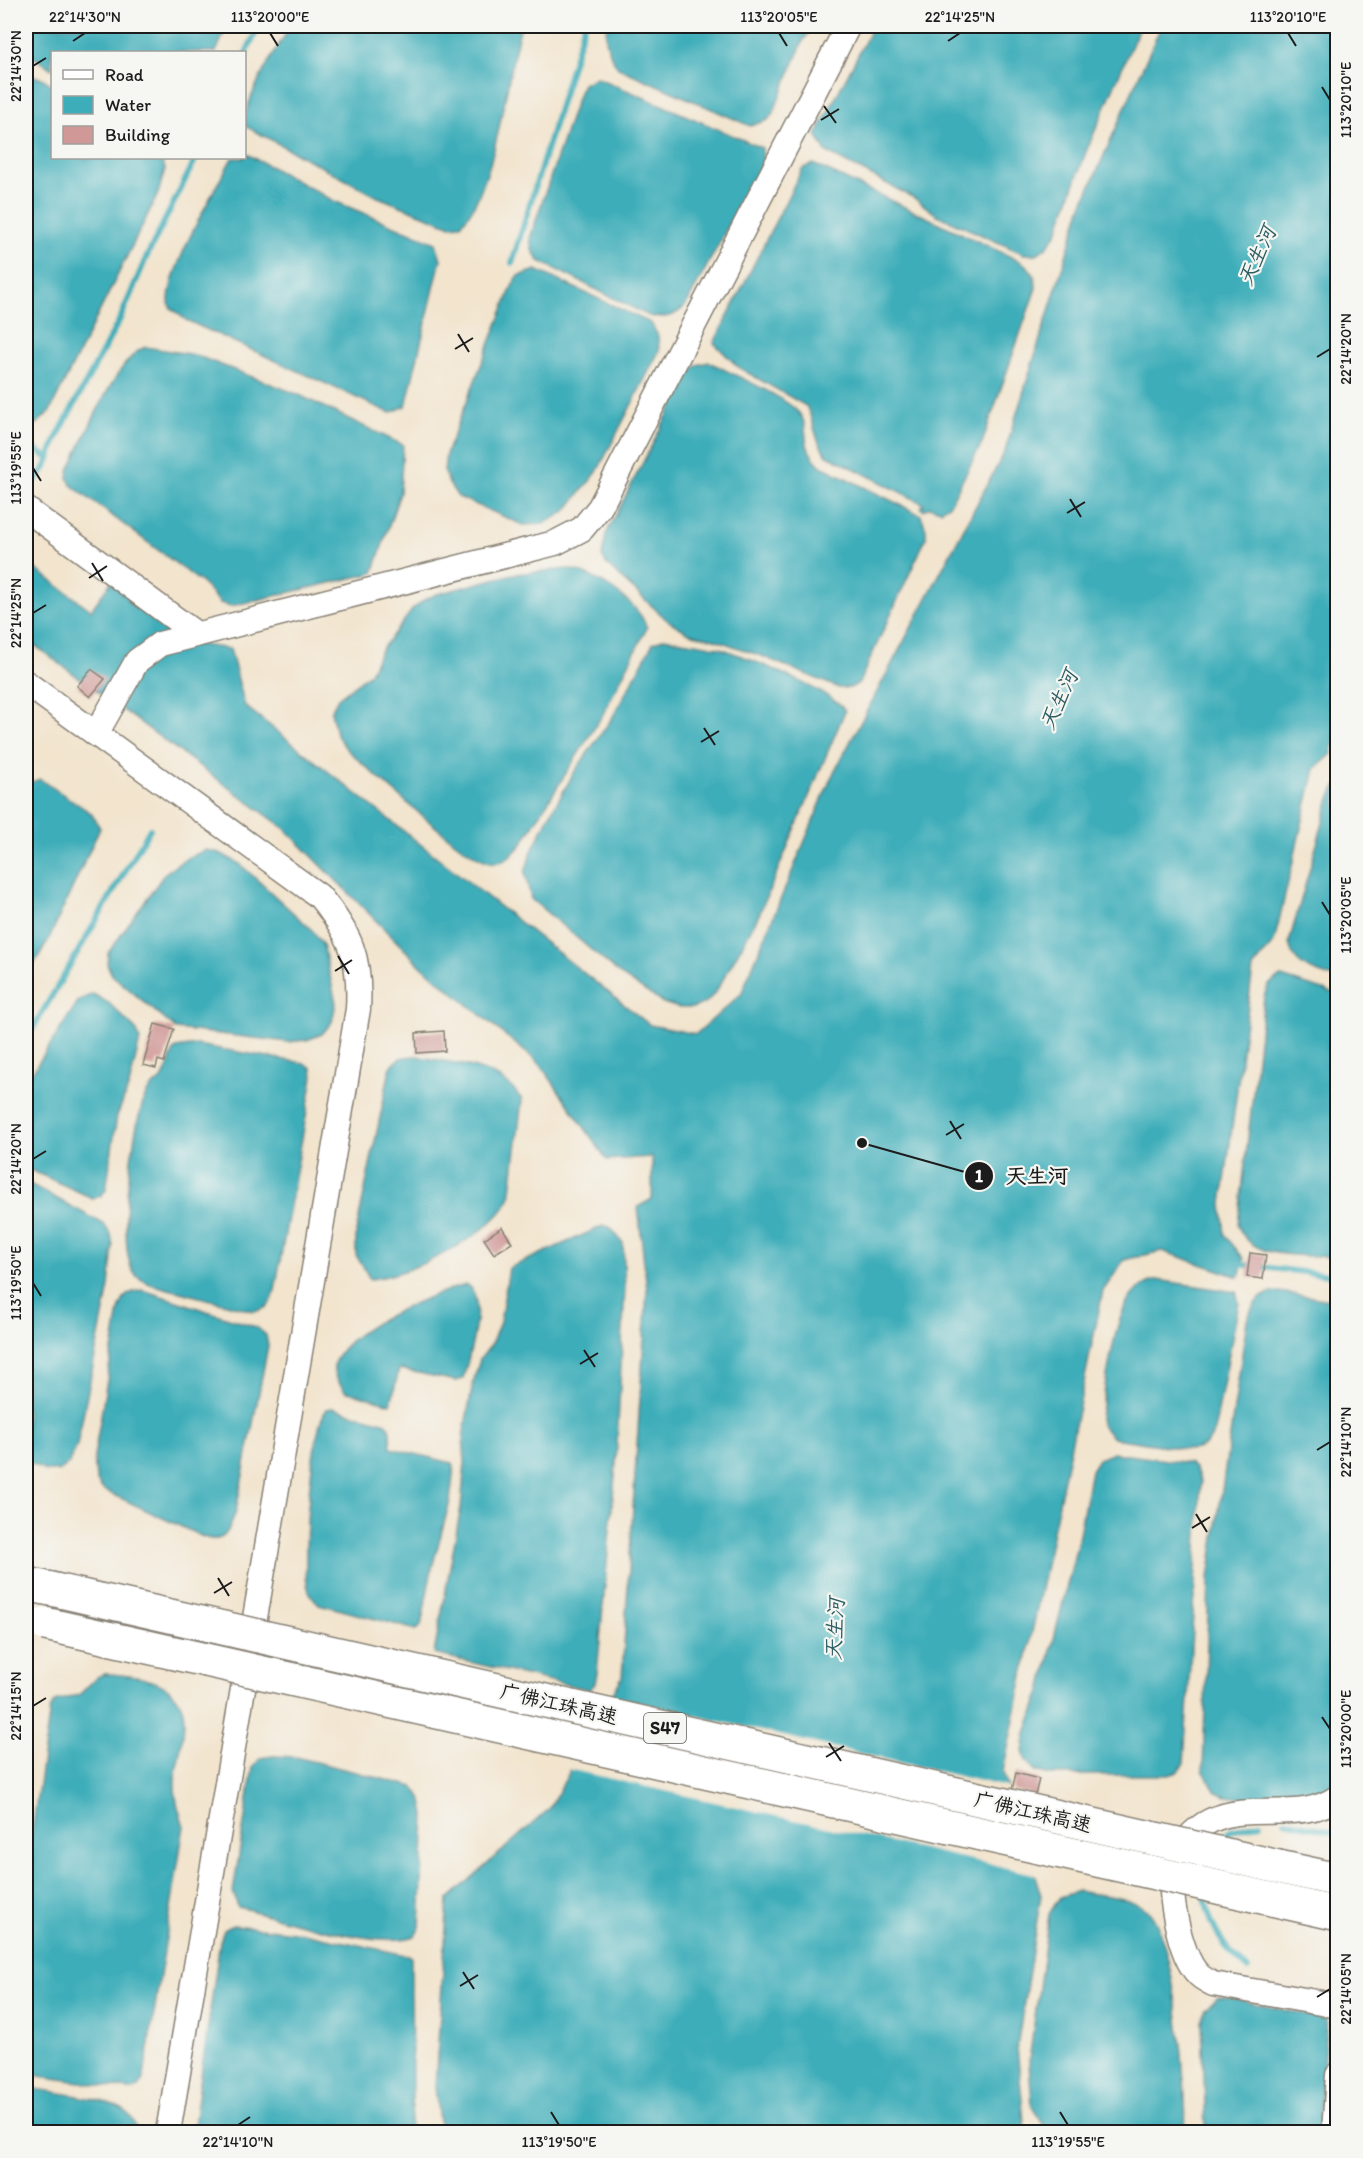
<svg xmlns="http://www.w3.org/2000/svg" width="1363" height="2158" font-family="Itim,'LXGW WenKai TC',sans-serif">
<rect width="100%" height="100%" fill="#f6f6f2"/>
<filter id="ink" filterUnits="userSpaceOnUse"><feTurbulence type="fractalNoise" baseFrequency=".0167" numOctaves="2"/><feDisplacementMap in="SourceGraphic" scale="12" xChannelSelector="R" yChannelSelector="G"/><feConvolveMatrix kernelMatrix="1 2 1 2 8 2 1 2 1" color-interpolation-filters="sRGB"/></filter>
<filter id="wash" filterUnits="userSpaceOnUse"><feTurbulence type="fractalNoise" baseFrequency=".008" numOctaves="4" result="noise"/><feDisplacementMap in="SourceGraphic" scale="24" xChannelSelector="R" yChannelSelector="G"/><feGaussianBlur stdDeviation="1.35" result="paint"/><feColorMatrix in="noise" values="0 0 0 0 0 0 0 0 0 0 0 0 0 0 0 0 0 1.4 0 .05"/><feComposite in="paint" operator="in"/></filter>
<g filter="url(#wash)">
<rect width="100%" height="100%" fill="#f2e4cd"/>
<g fill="#3dadb9" stroke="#2c646a" stroke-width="1.5">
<polygon points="26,26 223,26 225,31 216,52 52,52 52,69 26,52"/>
<path d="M291,26H521C506,75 496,191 460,225L451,226L378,197L245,126C242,102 277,47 291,26Z"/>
<path d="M607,26H814L803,41L774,111L768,120L750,126L618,68C610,56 603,40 607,26Z"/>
<polygon points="873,26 1140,26 1086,152 1057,233 1047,247 1037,254 1024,254 937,215 914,198 826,152 816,135"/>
<polygon points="1161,26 1337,26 1337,722 1332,754 1315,769 1274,942 1253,968 1222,1204 1225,1235 1244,1259 1239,1277 1162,1251 1124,1260 1103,1291 1003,1772 1041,1895 1017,2047 1025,2132 440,2132 435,2086 448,1899 549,1809 622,1677 647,1290 638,1207 652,1199 652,1157 607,1160 540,1064 421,966 284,828 26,639 26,562 91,610 111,582 140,605 176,641 230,649 245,706 650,1025 696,1034 741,994 831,778 1005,451 1082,205"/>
<polygon points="32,76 42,78 52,85 52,158 161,158 165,169 158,194 50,411 37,424 26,423 26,79"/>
<path d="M596,77L762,148L763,162L686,305C675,317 665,319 649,316L539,261L532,250L530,238L579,92L583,84Z"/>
<path d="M245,153L334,201L436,243L441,259L406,406L390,413L186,320L170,307C161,280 217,186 232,158H244Z"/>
<path d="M813,164L1022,262C1032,270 1036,275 1036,288L982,443L950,504L941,510L929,507L923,510L921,508L924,504L827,455C814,440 815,423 806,406L739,368L714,343L802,169Z"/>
<polygon points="536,270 651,323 658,336 659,351 597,472 565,512 543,524 523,525 458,497 449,484 444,470 446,454 513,284 518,276"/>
<path d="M146,347L195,355L297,394L403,445L400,493L373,573L231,606L220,603L202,583L71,485L68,478L69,470C83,442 118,354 146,347Z"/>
<path d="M709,362C732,374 783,395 799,413C812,428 797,444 821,466L921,515L926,529V538L859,683L850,688H839L764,657L714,639L689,633L667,620L607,565L602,556L606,534L688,375L697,365Z"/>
<path d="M568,569C595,574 638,601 647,628L602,716L521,845C512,855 504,865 490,862C463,857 373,772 347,750L336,734L331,711L338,698L370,673L381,650L413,609L424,600L437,594L513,574Z"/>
<path d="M664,638C683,642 705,643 723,649C745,657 838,694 845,711L758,917L717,990L708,1001L694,1008H679L663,1003L622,976L531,899L525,873L530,855L549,816L575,771L612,718L653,643Z"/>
<polygon points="40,779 91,813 100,828 48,941 26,977 26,784"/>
<path d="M1337,784V979C1316,972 1292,968 1289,942L1330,798Z"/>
<polygon points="206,850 220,853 240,864 313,931 323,945 336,1003 332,1022 322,1034 307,1040 288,1042 176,1029 112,975 107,964 108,953 165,873 187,858"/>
<path d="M1281,977L1337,994L1338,1255L1331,1257C1300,1254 1250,1261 1238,1225L1264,997C1267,987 1270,981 1281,977Z"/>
<polygon points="93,994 109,1003 137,1031 140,1040 129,1086 117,1116 106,1190 101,1196 92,1198 26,1168 26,1082 79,1000"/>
<path d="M197,1045L304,1063L312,1068L313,1077L275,1290C271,1304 268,1310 253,1311L153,1285C146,1282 139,1280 134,1273C116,1248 132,1127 145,1097C148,1088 157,1084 163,1077C169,1069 169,1057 176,1048Z"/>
<path d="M417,1056C454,1064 501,1065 522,1100L510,1199C490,1236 412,1275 370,1279L356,1255V1232L390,1069C397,1056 403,1057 417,1056Z"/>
<polygon points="26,1182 104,1224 111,1234 113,1246 109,1287 77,1445 69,1463 59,1471 46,1471 26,1461"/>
<polygon points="603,1226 610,1227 623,1243 625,1287 616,1464 597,1673 595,1683 590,1690 434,1654 461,1507 465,1462 463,1437 473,1383 480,1359 491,1345 500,1322 509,1268"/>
<path d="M1157,1280L1236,1292L1239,1302L1215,1427C1211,1441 1207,1447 1192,1450L1113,1438L1101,1425L1100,1417C1106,1386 1113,1322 1130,1298C1137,1288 1145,1283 1157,1280Z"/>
<path d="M466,1285C489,1295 468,1360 463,1379L456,1381L399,1369L391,1404L345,1391C340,1384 332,1375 334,1366C339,1331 435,1292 466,1285Z"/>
<path d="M143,1290L256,1327L266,1335L268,1346L236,1511C229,1530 226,1545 203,1537L103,1490L96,1479L94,1456L119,1310C124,1295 128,1292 143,1290Z"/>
<path d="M1279,1292L1337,1301V1781C1314,1812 1260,1800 1226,1796L1215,1791L1203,1770L1209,1578L1247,1320C1253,1303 1260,1293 1279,1292Z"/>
<path d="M333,1408L387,1423L390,1431L391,1448L452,1463L454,1468L450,1501L432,1568L421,1626L416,1630L319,1604C313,1598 308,1593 307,1584C303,1555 310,1429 327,1409Z"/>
<polygon points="1113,1453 1189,1463 1195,1468 1201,1482 1184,1764 1177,1772 1168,1775 1049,1775 1034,1770 1026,1761 1023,1751 1026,1733 1041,1691 1077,1545 1091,1470 1098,1459"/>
<path d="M105,1674C137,1675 183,1680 184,1720C184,1740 177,1761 175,1780C174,1796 179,1811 184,1826L144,2076L140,2086L134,2090L26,2074V1857L31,1838L50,1709L56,1701L79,1695L97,1677Z"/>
<path d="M273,1756L296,1757L414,1787L421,1797L425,1815L420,1927L415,1936C379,1950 278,1917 238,1907L233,1892L253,1767L261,1758Z"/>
<path d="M1078,1891C1098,1896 1131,1896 1147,1910C1175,1934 1188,2093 1185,2132H1048L1032,2107L1029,2061L1049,1914L1060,1897Z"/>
<polygon points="233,1925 303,1933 411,1956 412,2105 409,2132 193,2132 220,1941 224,1930"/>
<polygon points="1218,1998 1229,1998 1327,2019 1318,2132 1206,2132 1202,2022 1204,2011"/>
<path d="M26,2087C48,2092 112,2098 126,2112C133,2118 135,2124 137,2132H26Z"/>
</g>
<polygon fill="#f2e4cd" points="608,1696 1011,1788 1038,1875 568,1769"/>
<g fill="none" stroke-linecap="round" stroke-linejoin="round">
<g stroke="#3dadb9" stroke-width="6">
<polyline points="244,57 259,26"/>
<polyline points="512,263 584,26"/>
<polyline points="26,443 49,459"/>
<polyline points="26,492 46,466 57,437 121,317 146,258 196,158"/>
<polyline points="26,1040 150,829"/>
<polyline points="1236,1264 1338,1276"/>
<polyline points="1285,1821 1338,1833"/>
<polyline points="1219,1842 1231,1831 1260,1823"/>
<path d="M1205,1895C1208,1927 1225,1950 1248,1969"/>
</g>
</g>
<g id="blocks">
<g fill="#d09997">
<polygon points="91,669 105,679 90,697 77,686"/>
<polygon points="155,1024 174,1029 164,1062 158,1060 156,1068 143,1065"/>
<polygon points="444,1031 445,1051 417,1053 416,1033"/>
<polygon points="502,1227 512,1243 494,1254 484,1239"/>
<polygon points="1250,1253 1266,1255 1263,1279 1247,1277"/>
<polygon points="1016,1773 1039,1779 1035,1795 1012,1790"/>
</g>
</g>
</g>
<g filter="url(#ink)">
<use href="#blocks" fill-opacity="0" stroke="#878074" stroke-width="1.5"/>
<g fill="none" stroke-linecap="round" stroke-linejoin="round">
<defs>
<g id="minor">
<polyline points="26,509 196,634"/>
<path d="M26,683L319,896C351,934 361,959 358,1009L168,2132"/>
<polyline points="96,734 137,661 160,644 555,543 582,529 600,507 848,26"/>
<path d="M1338,1797C1301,1824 1249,1801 1210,1821C1196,1828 1178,1846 1174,1861C1166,1886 1179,1955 1198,1974C1201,1978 1208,1981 1213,1984L1338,2006"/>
<polyline points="1334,2132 1338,2075"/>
</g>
<g id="highway">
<polyline points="26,1584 51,1589"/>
<polyline points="1279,1867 1338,1880"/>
<polyline points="1271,1899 1338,1914"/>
</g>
</defs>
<use href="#minor" stroke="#878074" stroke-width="27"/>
<use href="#highway" stroke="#878074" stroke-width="36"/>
<use href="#minor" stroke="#fff" stroke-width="24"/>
<use href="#highway" stroke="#fff" stroke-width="33"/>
<defs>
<g id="highway-bridge">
<polyline points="51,1589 1279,1867"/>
<polyline points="45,1624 1271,1899"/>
</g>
</defs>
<use href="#highway-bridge" stroke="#878074" stroke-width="36" stroke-linecap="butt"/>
<use href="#highway-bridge" stroke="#fff" stroke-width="33"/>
</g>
</g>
<path fill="none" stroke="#1c1c1c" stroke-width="2" d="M270,33L278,46M779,33L787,46M1288,33L1296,46M73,41L85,33M948,41L960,33M33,66L46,58M1322,87L1330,100M824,106L836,123M821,120L839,109M458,334L469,352M455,349L473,338M1317,357L1330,349M33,468L41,481M1070,499L1081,517M1067,513L1085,502M92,563L103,581M89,578L107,566M33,613L46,605M704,728L715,745M701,742L719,731M1322,902L1330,915M338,956L349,974M335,971L352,960M950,1121L961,1139M946,1135L964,1124M33,1159L46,1151M33,1283L41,1296M584,1350L595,1367M580,1364L598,1353M1317,1450L1330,1442M1196,1514L1207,1532M1192,1528L1210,1517M218,1578L229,1596M214,1593L232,1582M33,1706L46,1698M1322,1717L1330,1729M829,1743L841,1761M826,1757L844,1746M463,1972L474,1989M460,1986L478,1975M1317,1997L1330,1989M551,2112L559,2125M1060,2112L1068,2125M238,2125L250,2117"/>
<g text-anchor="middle" stroke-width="4.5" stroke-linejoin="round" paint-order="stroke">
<rect fill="#f6f6f2" stroke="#5d5d5c" stroke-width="1.5" x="644" y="1713" width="42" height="30" rx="4.5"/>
<g font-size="18" font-weight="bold" fill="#1c1c1c">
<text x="665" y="1734">S47</text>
</g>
<g font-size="20" fill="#1c1c1c" stroke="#f6f6f2">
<text transform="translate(559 1704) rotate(13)" y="7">广佛江珠高速</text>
<text transform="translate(1033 1812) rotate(13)" y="7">广佛江珠高速</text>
</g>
<g font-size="21" font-style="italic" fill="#2b5d63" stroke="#f6f6f2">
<text transform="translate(1257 256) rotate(-66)" y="7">天生河</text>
<text transform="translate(1059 700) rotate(-66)" y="7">天生河</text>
<text transform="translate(835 1629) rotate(-87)" y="7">天生河</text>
</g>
</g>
<path fill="none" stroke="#1c1c1c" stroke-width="2" d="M862 1143L979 1176"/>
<g fill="#1c1c1c" stroke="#f6f6f2" stroke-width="2">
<circle cx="862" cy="1143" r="6"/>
<circle cx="979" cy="1176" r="15"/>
</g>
<g font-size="18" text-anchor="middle" font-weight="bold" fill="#fff">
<text x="979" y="1182">1</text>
</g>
<g font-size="21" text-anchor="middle" font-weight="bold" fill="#1c1c1c" stroke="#f6f6f2" stroke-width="4.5" stroke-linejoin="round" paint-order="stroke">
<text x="1037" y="1183">天生河</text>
</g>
<rect width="1363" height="2158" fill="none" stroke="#f6f6f2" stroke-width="66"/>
<rect x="51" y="51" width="195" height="108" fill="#f6f6f2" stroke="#9f9f9c" stroke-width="1.5"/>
<rect x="63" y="70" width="30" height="9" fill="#ffffff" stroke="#9f9f9c" stroke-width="1.5"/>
<text x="105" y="81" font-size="18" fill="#1c1c1c">Road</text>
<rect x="63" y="96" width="30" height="18" fill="#3dadb9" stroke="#9f9f9c" stroke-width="1.5"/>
<text x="105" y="111" font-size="18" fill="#1c1c1c">Water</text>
<rect x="63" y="126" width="30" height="18" fill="#d09997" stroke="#9f9f9c" stroke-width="1.5"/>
<text x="105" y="141" font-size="18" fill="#1c1c1c">Building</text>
<rect x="33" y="33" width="1297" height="2092" fill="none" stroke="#1c1c1c" stroke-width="2"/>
<g font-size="15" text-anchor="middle" fill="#1c1c1c">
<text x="85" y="22">22°14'30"N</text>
<text x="270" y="22">113°20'00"E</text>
<text x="779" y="22">113°20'05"E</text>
<text x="960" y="22">22°14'25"N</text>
<text x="1288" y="22">113°20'10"E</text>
<text transform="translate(16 66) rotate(-90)" y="5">22°14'30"N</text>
<text transform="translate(1346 100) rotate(-90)" y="5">113°20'10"E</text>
<text transform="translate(1346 349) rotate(-90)" y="5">22°14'20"N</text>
<text transform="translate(16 468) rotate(-90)" y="5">113°19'55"E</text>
<text transform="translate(16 613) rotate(-90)" y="5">22°14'25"N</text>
<text transform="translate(1346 915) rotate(-90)" y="5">113°20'05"E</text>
<text transform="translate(16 1159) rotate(-90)" y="5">22°14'20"N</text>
<text transform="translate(16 1283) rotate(-90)" y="5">113°19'50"E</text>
<text transform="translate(1346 1442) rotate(-90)" y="5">22°14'10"N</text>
<text transform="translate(16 1706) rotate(-90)" y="5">22°14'15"N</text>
<text transform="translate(1346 1729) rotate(-90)" y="5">113°20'00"E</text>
<text transform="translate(1346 1989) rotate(-90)" y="5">22°14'05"N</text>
<text x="238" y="2147">22°14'10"N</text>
<text x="559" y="2147">113°19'50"E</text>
<text x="1068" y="2147">113°19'55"E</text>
</g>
</svg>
